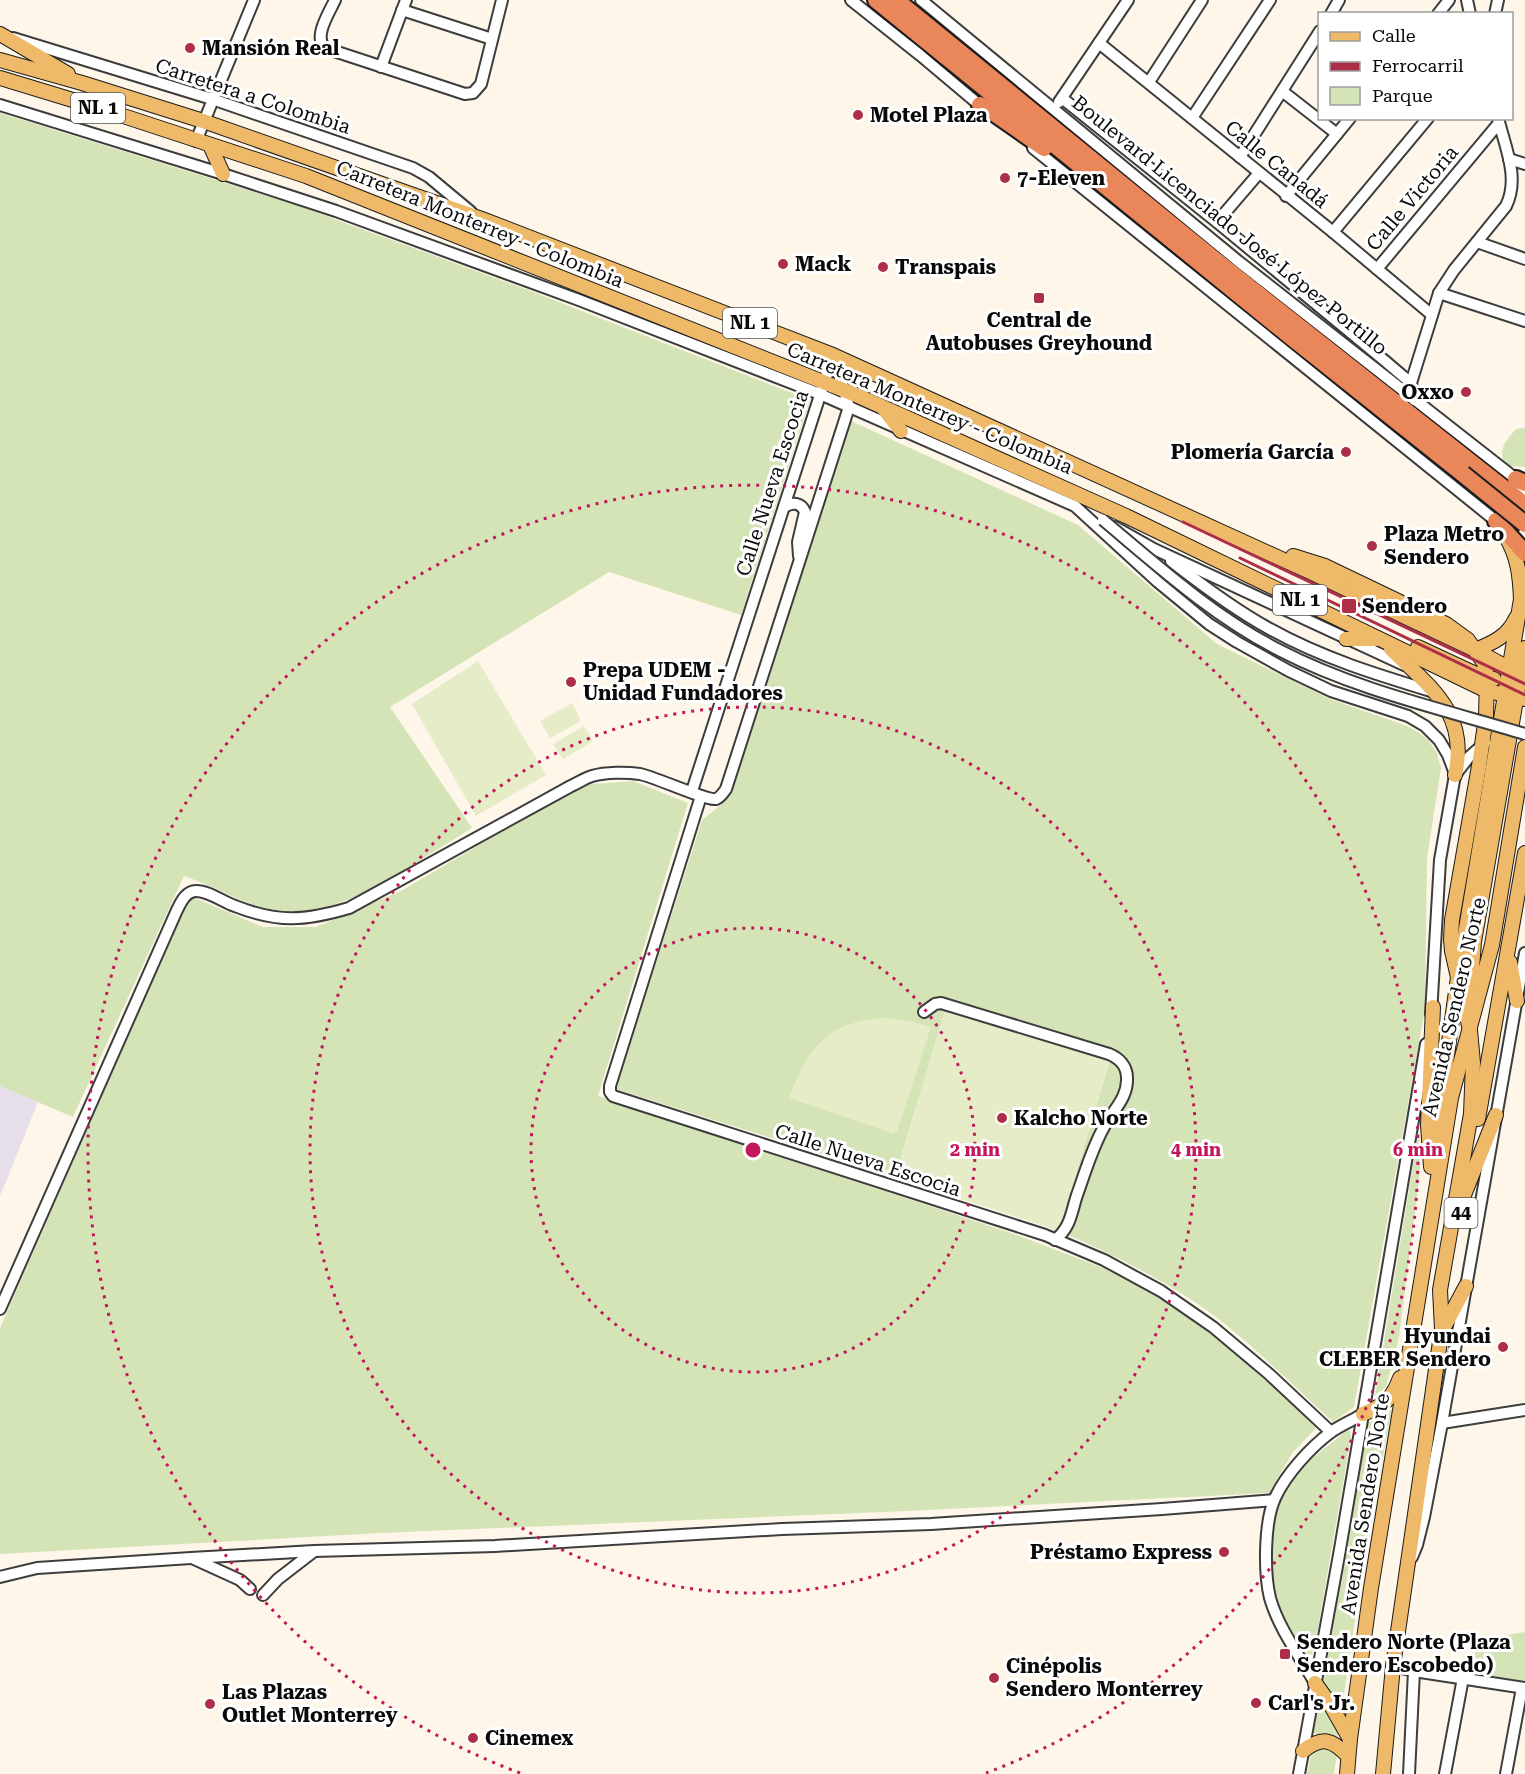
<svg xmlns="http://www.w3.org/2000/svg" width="1525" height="1774" font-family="'Roboto Serif',serif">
<rect width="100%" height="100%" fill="#fdf6e9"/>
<polygon fill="#e6dfe9" points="0,1086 38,1102 0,1196"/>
<g fill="#d5e4b6">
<path d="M0,113L296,205L528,290L810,400L741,615L609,572L390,707L472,828C450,842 428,855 406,869C364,894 321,919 269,909C241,903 212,885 184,876L73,1117L0,1086Z"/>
<path d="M851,421L1078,525L1217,644L1330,699L1407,726L1418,732L1428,740L1437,753L1441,768L1427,858L1425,1009L1354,1407L1333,1422C1293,1385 1255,1347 1212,1314C1165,1280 1112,1254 1059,1231L1110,1059L946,1008L895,1177L616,1089L702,820L722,804Z"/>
<path d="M1525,428V467L1505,466C1498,448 1505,442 1516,429Z"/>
<polygon points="633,781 688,803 598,1096 1014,1234 1119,1274 1166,1301 1222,1342 1275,1386 1316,1428 1293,1452 1269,1493 908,1511 381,1533 0,1554 0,1328 190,896 263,927 316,927 401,891 581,785"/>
<polygon points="1419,1129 1420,1172 1399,1338 1386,1387 1375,1396"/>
<polygon points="1392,1409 1369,1530 1341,1713 1323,1684 1368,1423"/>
<path d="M1346,1431H1350L1351,1437L1314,1651L1311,1655L1305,1653C1297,1640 1288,1627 1282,1613C1264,1570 1267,1505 1300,1470C1313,1456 1331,1444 1346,1431Z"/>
<polygon points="1525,1632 1525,1683 1474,1675 1476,1640"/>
<polygon points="1321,1696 1337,1729 1338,1739 1313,1733"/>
<polygon points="1321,1745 1330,1748 1337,1754 1334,1774 1307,1774 1312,1750"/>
</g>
<g fill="#e5ecc7">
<polygon points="478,661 546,775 476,816 412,704"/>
<polygon points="572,703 581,721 550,738 540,721"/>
<polygon points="584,726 593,741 563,759 553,744"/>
<polygon points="946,1008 1110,1058 1059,1231 895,1177"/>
<path d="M886,1018L909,1021L931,1027L897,1132L893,1134L889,1132L789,1098C809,1046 828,1021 886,1018Z"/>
</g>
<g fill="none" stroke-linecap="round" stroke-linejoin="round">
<defs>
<g id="minor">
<path d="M335,0C329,13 313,37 325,48L465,94L473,93L481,84L502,0"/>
<polyline points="851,0 920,55 983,108"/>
<polyline points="921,0 1238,261 1516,479 1525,492"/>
<polyline points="1467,0 1470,14"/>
<polyline points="402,10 492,39"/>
<polyline points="1331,14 1339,0"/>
<polyline points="1438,14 1449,0"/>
<polyline points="1495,14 1498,0"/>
<polyline points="13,38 212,99 413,168 429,177 471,212"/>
<polyline points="1099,43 1333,232 1432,315"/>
<polyline points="381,67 406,0"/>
<polyline points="1149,82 1202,0"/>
<polyline points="1282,91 1337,134"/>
<polyline points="1062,98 1217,222 1385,361 1411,383 1414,400"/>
<polyline points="1059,102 1128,0"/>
<polyline points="0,105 223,174 336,211 579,300 820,394 1075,506 1158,582 1209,624 1237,642 1289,671 1331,691 1408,716 1425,726 1439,740 1448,755 1454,771"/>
<polyline points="1192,118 1270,0"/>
<polyline points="196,141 254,0"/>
<polyline points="1033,148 1496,521 1501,521"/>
<polyline points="1240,157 1320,31"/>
<polyline points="1509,159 1525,164"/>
<polyline points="1286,196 1350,118"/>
<polyline points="1217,222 1259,173"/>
<polyline points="1333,232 1428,118"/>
<polyline points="1477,242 1525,259"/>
<polyline points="1377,269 1499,123"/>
<polyline points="1439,293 1525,321"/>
<path d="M1411,383L1439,293L1454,270L1506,206C1520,178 1505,147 1498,118"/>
<path d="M784,507C792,502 801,502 805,512L798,542L799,556"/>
<polyline points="1115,527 1154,549 1404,665"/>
<path d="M1171,561C1203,586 1235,610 1270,629C1322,658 1378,675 1434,692"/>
<polyline points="692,791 833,355"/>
<polyline points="701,796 610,1086 610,1092 613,1096 1045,1235 1104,1260 1161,1291 1213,1327 1269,1374 1331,1432"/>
<path d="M924,1012L935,1004L941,1003L1109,1054C1119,1058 1127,1066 1127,1078C1128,1098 1113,1110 1104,1127C1092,1148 1085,1173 1077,1195C1071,1213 1071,1227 1055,1240"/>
<polyline points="1431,1014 1440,860 1455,775 1469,757 1485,743"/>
<path d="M0,1309L177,910C181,902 186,891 196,891C209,891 223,902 235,906C278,923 305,921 349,908L571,786C578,783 585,778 592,776C606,772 626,772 640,774C655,777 707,801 716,799C721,797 723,793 726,789L849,407L833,355"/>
<polyline points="1442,1423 1525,1410"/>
<polyline points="1412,1557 1417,1545 1424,1517 1442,1423 1525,953"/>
<polyline points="194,1559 240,1580 250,1589"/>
<polyline points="0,1577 37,1568 191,1558 314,1551 495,1546 782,1529 931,1524 1162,1509 1274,1500"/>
<polyline points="263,1595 278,1579 313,1552"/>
<polyline points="1393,1666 1414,1671 1525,1688"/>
<path d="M1315,1683C1300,1657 1278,1627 1270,1598C1264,1573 1264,1522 1275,1498C1286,1474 1310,1448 1331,1432C1341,1425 1353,1420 1363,1414"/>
<polyline points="1299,1774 1339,1555 1426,1044"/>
<polyline points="1409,1774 1414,1671"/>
<polyline points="1445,1774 1463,1678"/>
<polyline points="1506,1774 1522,1688"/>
</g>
<g id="major">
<polyline points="0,34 68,74"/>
<polyline points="0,60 82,83 203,121 482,219 833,355 1310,572 1475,650 1525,677"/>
<polyline points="0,78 99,108 306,176 856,395 1126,516 1487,691 1525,699"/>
<polyline points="210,145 223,174"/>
<polyline points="884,409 901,431"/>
<polyline points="1293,556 1325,566 1446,624 1468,640 1484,663 1487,677 1486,717 1479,766 1452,920 1451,939 1452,951 1470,1030 1473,1063 1471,1114 1440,1290 1442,1329"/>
<polyline points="1346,639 1376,639"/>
<polyline points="1418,647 1478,675 1494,679"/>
<path d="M1391,649C1430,687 1469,713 1455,775"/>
<path d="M1475,650C1493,643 1508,636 1516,618"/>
<polyline points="1510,962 1517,1001"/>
<polyline points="1469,1008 1474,942 1525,648"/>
<polyline points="1478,1119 1525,853"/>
<path d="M1435,1142L1458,977L1521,599C1520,576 1518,557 1506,537"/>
<polyline points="1431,1167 1428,1125 1433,1007"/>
<polyline points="1464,1195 1496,1115"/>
<polyline points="1442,1331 1466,1286"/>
<path d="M1363,1414C1384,1405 1392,1400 1400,1378"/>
<polyline points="1315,1683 1330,1704 1350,1739"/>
<path d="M1303,1751C1322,1736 1332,1739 1348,1756"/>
<polyline points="1347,1774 1350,1739 1371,1588 1451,1098 1492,945 1525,747"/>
<polyline points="1383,1774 1393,1666 1443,1321"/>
</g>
<g id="highway">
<polyline points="876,0 1291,337 1463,474"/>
<polyline points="896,0 1219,263 1525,505"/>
<polyline points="980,105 991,111 1044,148"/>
<polyline points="1516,479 1525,483"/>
<polyline points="1496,521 1525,553"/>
</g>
</defs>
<use href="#minor" stroke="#3d3d3d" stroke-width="14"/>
<use href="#major" stroke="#1b1b1b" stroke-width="16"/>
<use href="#highway" stroke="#1b1b1b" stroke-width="20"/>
<use href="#minor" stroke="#fff" stroke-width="10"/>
<use href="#major" stroke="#eeba69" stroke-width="14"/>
<use href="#highway" stroke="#e9875b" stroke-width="16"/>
<g stroke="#af2e47" stroke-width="3">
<polyline points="1183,522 1525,684"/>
<polyline points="1240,558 1525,695"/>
</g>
<defs>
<path id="minor-bridge" d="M1103,520C1159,567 1213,616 1279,650C1356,690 1442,709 1525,734"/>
<polyline id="highway-bridge" points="1463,474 1525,524"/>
</defs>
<use href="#minor-bridge" stroke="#3d3d3d" stroke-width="14" stroke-linecap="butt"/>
<use href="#highway-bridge" stroke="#1b1b1b" stroke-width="20" stroke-linecap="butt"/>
<use href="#minor-bridge" stroke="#fff" stroke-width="10"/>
<use href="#highway-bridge" stroke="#e9875b" stroke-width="16"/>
</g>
<g fill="none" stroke="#c2185b" stroke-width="3" stroke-dasharray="3 6">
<circle cx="753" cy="1150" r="222"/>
<circle cx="753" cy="1150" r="443"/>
<path d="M520 1773A665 665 0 1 1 986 1773"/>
</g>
<g fill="#af2e47" stroke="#fff" stroke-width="2">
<circle cx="190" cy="48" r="6"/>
<circle cx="858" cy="115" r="6"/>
<circle cx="1005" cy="178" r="6"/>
<circle cx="783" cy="264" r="6"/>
<circle cx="883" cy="267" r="6"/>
<rect x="1033" y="292" width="12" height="12" rx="3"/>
<circle cx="1466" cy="392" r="6"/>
<circle cx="1346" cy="452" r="6"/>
<circle cx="1372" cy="546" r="6"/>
<rect x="1341" y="598" width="16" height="16" rx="3"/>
<circle cx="571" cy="682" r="6"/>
<circle cx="1002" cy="1118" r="6"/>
<circle cx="1503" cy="1347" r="6"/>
<circle cx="1224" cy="1552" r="6"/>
<rect x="1279" y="1648" width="12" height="12" rx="3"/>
<circle cx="994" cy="1678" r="6"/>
<circle cx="1256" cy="1703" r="6"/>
<circle cx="210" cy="1704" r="6"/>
<circle cx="473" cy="1738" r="6"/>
</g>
<g text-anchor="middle" stroke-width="6" stroke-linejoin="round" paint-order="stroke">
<g fill="#fff" stroke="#545454" stroke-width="1.5">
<rect x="71" y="93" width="54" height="30" rx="4.5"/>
<rect x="723" y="308" width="54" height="30" rx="4.5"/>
<rect x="1273" y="585" width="54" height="30" rx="4.5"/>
<rect x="1444.5" y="1198" width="33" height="30" rx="4.5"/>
</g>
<g font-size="18" font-weight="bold" fill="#0a0a0a">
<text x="98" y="114">NL 1</text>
<text x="750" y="329">NL 1</text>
<text x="1300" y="606">NL 1</text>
<text x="1461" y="1219">44</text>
</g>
<g font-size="20" font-weight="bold" fill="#0a0a0a" stroke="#fff" text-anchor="start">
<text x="202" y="55">Mansión Real</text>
<text x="870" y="122">Motel Plaza</text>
<text x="1017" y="185">7-Eleven</text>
<text x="795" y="271">Mack</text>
<text x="895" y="274">Transpais</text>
<text x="1039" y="327" text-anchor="middle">Central de<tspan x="1039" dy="23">Autobuses Greyhound</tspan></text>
<text x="1454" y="399" text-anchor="end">Oxxo</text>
<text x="1334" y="459" text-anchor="end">Plomería García</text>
<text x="1384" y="541">Plaza Metro<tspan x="1384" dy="23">Sendero</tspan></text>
<text x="1362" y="613">Sendero</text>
<text x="583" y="677">Prepa UDEM -<tspan x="583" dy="23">Unidad Fundadores</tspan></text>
<text x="1014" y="1125">Kalcho Norte</text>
<text x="1491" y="1343" text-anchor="end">Hyundai<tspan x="1491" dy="23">CLEBER Sendero</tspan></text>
<text x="1212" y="1559" text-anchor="end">Préstamo Express</text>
<text x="1297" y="1649">Sendero Norte (Plaza<tspan x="1297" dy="23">Sendero Escobedo)</tspan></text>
<text x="1006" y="1673">Cinépolis<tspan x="1006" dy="23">Sendero Monterrey</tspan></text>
<text x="222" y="1699">Las Plazas<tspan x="222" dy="23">Outlet Monterrey</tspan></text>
<text x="1268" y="1710">Carl's Jr.</text>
<text x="485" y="1745">Cinemex</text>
</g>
<g font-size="20" fill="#0a0a0a" stroke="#fff">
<text transform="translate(253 96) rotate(18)" y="7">Carretera a Colombia</text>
<text transform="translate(1277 164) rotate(39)" y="7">Calle Canadá</text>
<text transform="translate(1412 198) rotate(-50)" y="7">Calle Victoria</text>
<text transform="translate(480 224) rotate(22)" y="7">Carretera Monterrey - Colombia</text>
<text transform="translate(1230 225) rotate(39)" y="7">Boulevard Licenciado José López Portillo</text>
<text transform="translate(930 408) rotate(23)" y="7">Carretera Monterrey - Colombia</text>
<text transform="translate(772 483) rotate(-72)" y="7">Calle Nueva Escocia</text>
<text transform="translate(1454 1007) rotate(-77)" y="7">Avenida Sendero Norte</text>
<text transform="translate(868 1160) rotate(18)" y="7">Calle Nueva Escocia</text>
<text transform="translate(1365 1504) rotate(-81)" y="7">Avenida Sendero Norte</text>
</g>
</g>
<circle cx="753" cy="1150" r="9" fill="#c2185b" stroke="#fff" stroke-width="3"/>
<g font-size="18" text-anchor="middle" font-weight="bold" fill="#c2185b" stroke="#fff" stroke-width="6" stroke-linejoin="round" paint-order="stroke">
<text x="975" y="1156">2 min</text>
<text x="1196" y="1156">4 min</text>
<text x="1418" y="1156">6 min</text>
</g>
<rect x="1318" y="12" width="195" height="108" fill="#ffffff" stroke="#9d9d9d" stroke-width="1.5"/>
<rect x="1330" y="32" width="30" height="9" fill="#eeba69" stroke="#9d9d9d" stroke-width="1.5"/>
<text x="1372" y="42" font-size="18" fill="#0a0a0a">Calle</text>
<rect x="1330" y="62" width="30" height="9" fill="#af2e47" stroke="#9d9d9d" stroke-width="1.5"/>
<text x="1372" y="72" font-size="18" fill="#0a0a0a">Ferrocarril</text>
<rect x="1330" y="87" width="30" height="18" fill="#d5e4b6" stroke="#9d9d9d" stroke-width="1.5"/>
<text x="1372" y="102" font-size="18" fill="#0a0a0a">Parque</text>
</svg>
